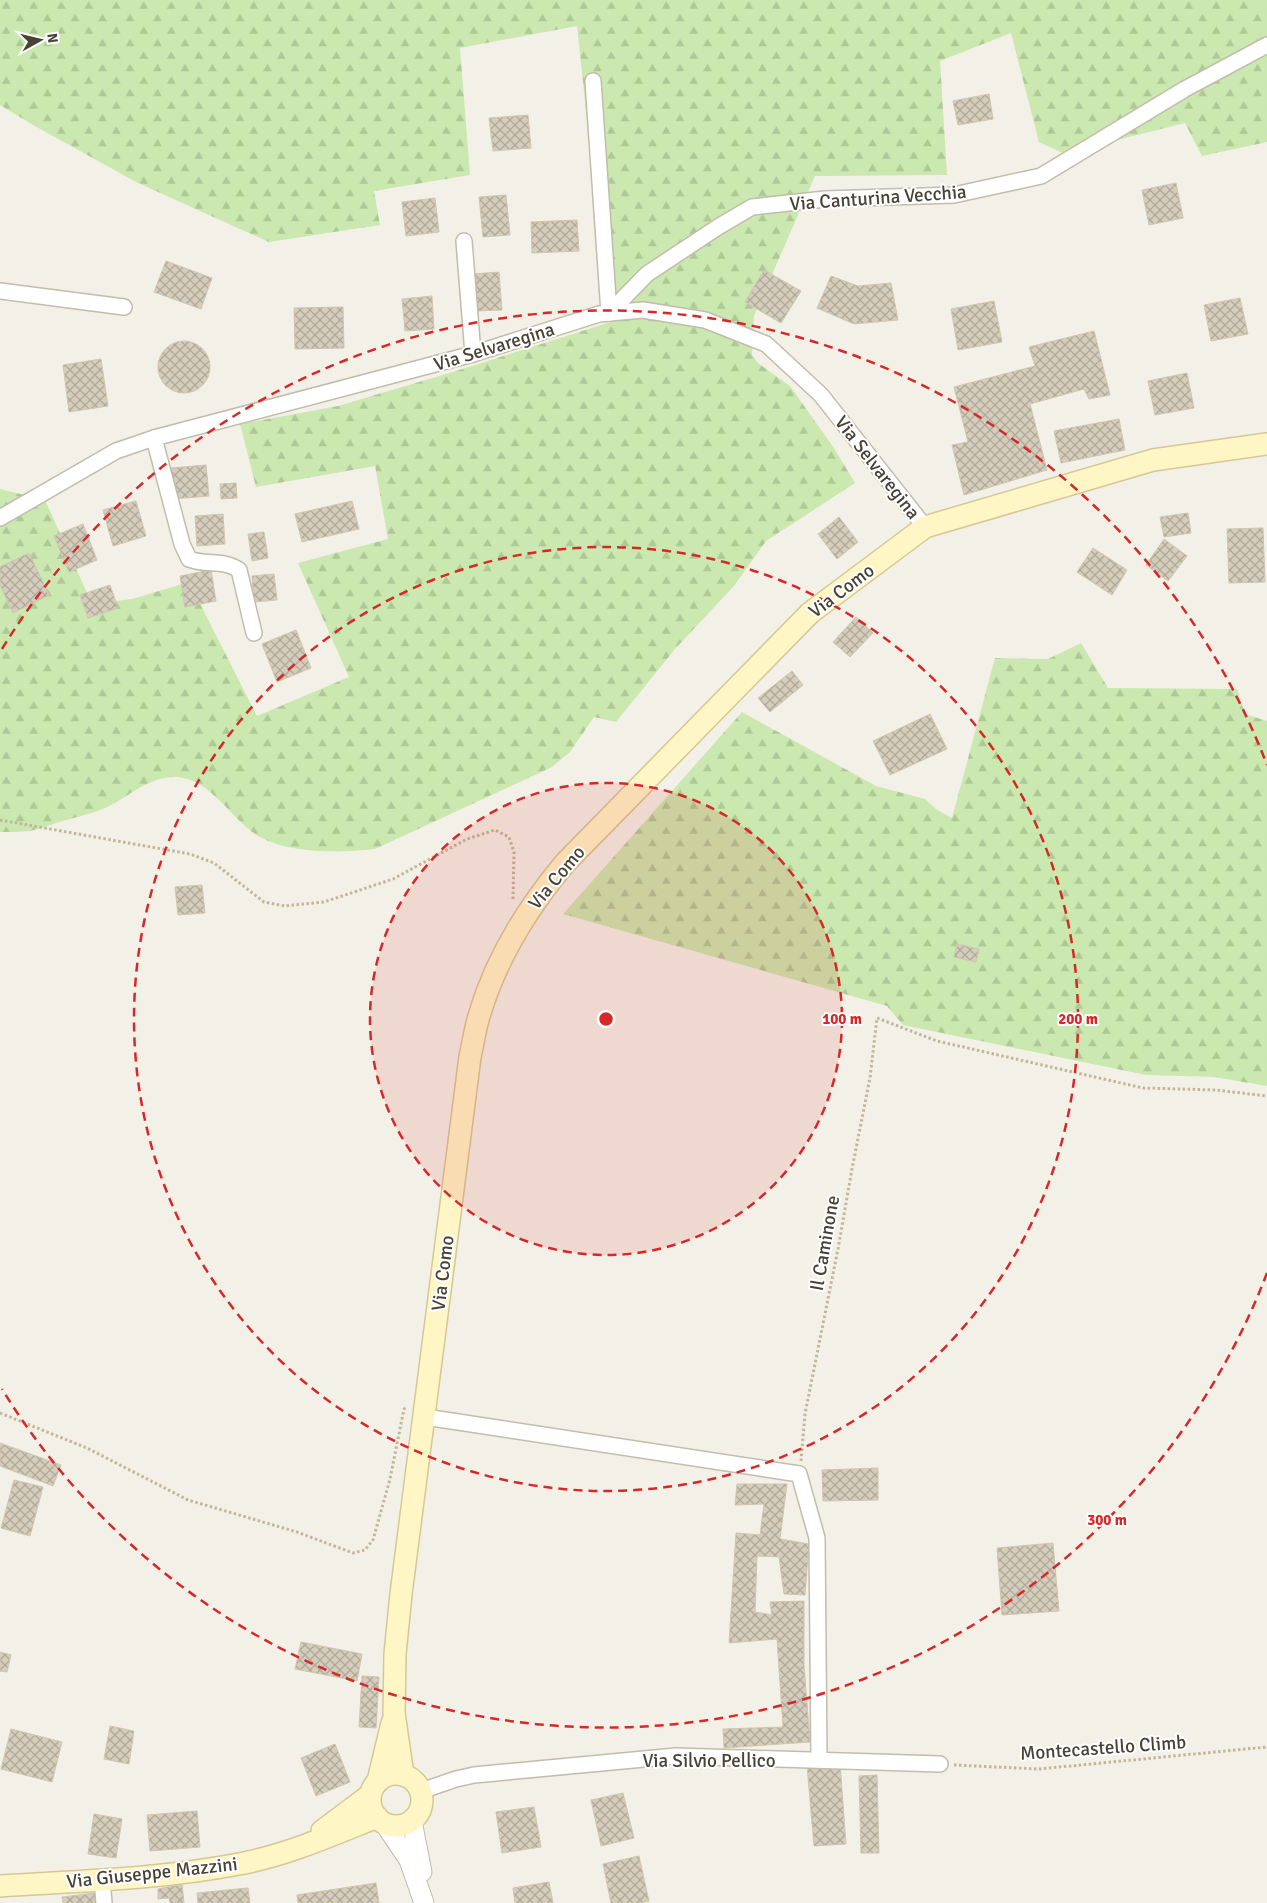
<svg xmlns="http://www.w3.org/2000/svg" width="1267" height="1903" font-family="Signika,sans-serif">
<defs>
<pattern id="forest-firs" width="22" height="20" patternUnits="userSpaceOnUse" patternTransform="scale(1.25)"><rect width="22" height="20" fill="#cae8af"/><path d="M5 1l3.5 6h-7zM16 11l3.5 6h-7z" fill="#afc897"/></pattern>
<pattern id="building-cross-hatch" width="8" height="8" patternUnits="userSpaceOnUse" patternTransform="scale(1.25)"><rect width="8" height="8" fill="#d5cdbc"/><path d="M0 0l8 8M0 8l8-8" fill="none" stroke="#afa89a"/></pattern>
</defs>
<rect width="100%" height="100%" fill="#f3f1e7"/>
<g fill="url(#forest-firs)">
<path d="M0,0H1267V142L1202,156L1185,123L1109,142L1069,156L1039,142L1011,33L940,61L947,175L815,176L754,316L752,355L758,363L790,386L834,448L855,483L766,541L734,586L675,649L616,722L594,717L570,752L552,767L375,849C341,853 291,854 260,837C230,820 212,778 175,777C146,777 127,799 103,809C90,814 76,817 63,821C52,824 41,829 30,831C21,832 10,832 0,832V489L45,500L92,604L132,599L189,582L257,716L349,677L298,563L388,539L375,466L256,487L240,424L338,406L456,371L620,319L595,195L577,26L460,48L470,175L374,191L380,225L269,242L136,182L33,125L0,105Z"/>
<polygon points="1081,643 1108,688 1237,689 1245,714 1267,721 1267,1086 1214,1077 1146,1075 903,1025 887,1006 563,914 742,712 876,786 925,799 936,809 952,818 995,658 1048,659"/>
</g>
<g fill="url(#building-cross-hatch)" stroke="#d0c6af">
<polygon points="989,94 993,119 958,125 953,101"/>
<polygon points="528,115 531,148 493,151 489,118"/>
<polygon points="1176,183 1183,218 1149,225 1142,190"/>
<polygon points="506,195 510,235 483,237 479,197"/>
<polygon points="435,198 439,232 406,236 402,202"/>
<polygon points="577,220 579,251 532,253 531,222"/>
<polygon points="166,261 212,278 201,309 154,292"/>
<polygon points="764,270 801,291 781,323 745,302"/>
<polygon points="499,272 502,310 476,311 473,274"/>
<polygon points="831,276 858,286 891,283 898,320 854,324 817,308"/>
<polygon points="432,296 434,329 405,331 402,299"/>
<polygon points="1240,298 1248,334 1211,341 1204,305"/>
<polygon points="994,301 1002,342 958,350 951,309"/>
<polygon points="343,307 344,348 295,349 294,308"/>
<polygon points="1094,331 1110,395 1089,399 1084,389 1030,404 1047,470 964,495 952,445 968,442 954,387 1035,366 1029,347"/>
<circle cx="184" cy="367" r="26"/>
<polygon points="101,359 108,406 69,412 63,365"/>
<polygon points="1187,373 1194,408 1155,415 1148,381"/>
<polygon points="1119,419 1125,450 1061,463 1054,431"/>
<polygon points="206,465 209,496 173,499 171,468"/>
<polygon points="236,483 237,498 221,499 220,484"/>
<polygon points="136,501 146,536 113,546 103,510"/>
<polygon points="352,501 359,529 302,542 295,514"/>
<polygon points="1188,513 1191,533 1164,537 1160,517"/>
<polygon points="223,514 225,544 197,546 195,516"/>
<polygon points="839,517 858,542 837,559 818,534"/>
<polygon points="83,524 97,560 69,572 54,536"/>
<polygon points="1263,528 1265,582 1229,583 1227,529"/>
<polygon points="264,532 268,558 252,561 248,534"/>
<polygon points="1164,539 1187,556 1168,581 1146,565"/>
<polygon points="1093,548 1127,570 1112,595 1077,572"/>
<polygon points="29,553 49,595 13,613 0,585 0,567"/>
<polygon points="211,570 216,601 185,607 180,576"/>
<polygon points="274,574 277,600 254,602 252,576"/>
<polygon points="110,585 118,608 88,618 80,595"/>
<polygon points="856,617 873,633 850,657 833,642"/>
<polygon points="296,630 311,668 277,682 262,644"/>
<polygon points="792,671 803,685 770,712 758,698"/>
<polygon points="930,714 947,749 890,775 873,741"/>
<polygon points="202,885 205,913 178,915 175,887"/>
<polygon points="957,944 979,949 976,962 954,957"/>
<polygon points="0,1443 61,1465 53,1486 0,1466"/>
<polygon points="878,1468 878,1500 823,1501 822,1470"/>
<polygon points="14,1480 43,1487 30,1536 1,1528"/>
<polygon points="737,1484 787,1484 780,1539 809,1544 805,1595 784,1594 779,1557 757,1556 755,1612 772,1615 770,1602 804,1601 804,1665 810,1742 724,1748 723,1729 783,1727 777,1639 729,1643 736,1533 760,1535 764,1504 735,1505"/>
<polygon points="1053,1543 1059,1611 1002,1615 997,1548"/>
<polygon points="301,1642 362,1654 357,1681 295,1669"/>
<polygon points="0,1652 11,1655 7,1672 0,1671"/>
<polygon points="362,1676 379,1677 376,1728 359,1727"/>
<polygon points="110,1726 134,1731 129,1764 104,1759"/>
<polygon points="11,1729 62,1742 52,1782 1,1769"/>
<polygon points="335,1744 350,1782 316,1796 301,1758"/>
<polygon points="840,1763 846,1844 814,1846 807,1766"/>
<polygon points="877,1775 879,1853 861,1853 859,1776"/>
<polygon points="623,1793 634,1838 601,1846 591,1800"/>
<polygon points="534,1807 541,1847 502,1853 496,1812"/>
<polygon points="197,1811 200,1847 150,1851 147,1815"/>
<polygon points="94,1814 122,1819 116,1858 88,1854"/>
<polygon points="639,1856 649,1901 641,1903 611,1903 603,1864"/>
<polygon points="549,1882 553,1903 515,1903 513,1888"/>
<polygon points="376,1883 379,1903 298,1903 297,1895"/>
<polygon points="182,1884 184,1903 170,1903 169,1898 158,1899 158,1889"/>
<polygon points="248,1888 250,1903 198,1903 197,1893"/>
<polygon points="95,1893 96,1903 63,1903 62,1897"/>
</g>
<g fill="none" stroke-linecap="round" stroke-linejoin="round">
<defs>
<g id="minor">
<polyline points="593,81 609,313"/>
<polyline points="464,241 473,354"/>
<polyline points="0,291 124,307"/>
<polyline points="609,313 647,274 718,227 752,207 825,199 954,195 1041,176 1185,89 1267,45"/>
<path d="M154,438L182,544L189,559C207,566 223,559 239,570L254,633"/>
<polyline points="0,518 116,451 154,438 473,354 599,314 643,310 705,320 766,344 821,395 925,527"/>
<polyline points="425,1417 799,1474 817,1538 819,1760"/>
<polyline points="421,1791 456,1779 474,1775 676,1756 940,1764"/>
<polyline points="102,1879 104,1903"/>
</g>
<g id="tertiary">
<polyline points="412,1821 422,1872"/>
<polyline points="384,1823 409,1860 424,1903"/>
</g>
<g id="secondary">
<circle cx="396" cy="1800" r="26"/>
<path d="M403,1775L394,1713L395,1654L401,1594L470,1057C473,1044 475,1029 479,1016C496,958 528,907 566,862L810,613L925,527L1153,460L1267,444"/>
<polyline points="378,1781 392,1723"/>
<polyline points="322,1831 370,1795"/>
<path d="M0,1886C80,1881 161,1879 239,1864C287,1855 332,1835 377,1817"/>
</g>
</defs>
<use href="#minor" stroke="#c2bcac" stroke-width="18"/>
<use href="#tertiary" stroke="#c2bcac" stroke-width="21"/>
<use href="#secondary" stroke="#d4c896" stroke-width="24"/>
<g stroke="#c1b69a" stroke-width="3" stroke-dasharray="2.5 2.5" stroke-linecap="butt">
<polyline points="0,820 190,854 214,863 264,902 285,906 324,902 393,879 467,839 495,830 509,837 514,852 513,901"/>
<polyline points="0,1413 87,1448 188,1500 297,1532 353,1553 365,1550 373,1540 390,1479 404,1409 407,1407"/>
<polyline points="801,1461 805,1414 838,1249 852,1169 870,1078 877,1018 937,1041 1143,1088 1216,1090 1267,1096"/>
<polyline points="954,1765 1039,1769 1267,1747"/>
</g>
<use href="#minor" stroke="#fff" stroke-width="15"/>
<use href="#tertiary" stroke="#fff" stroke-width="19"/>
<use href="#secondary" stroke="#fff5c5" stroke-width="21"/>
</g>
<circle cx="606" cy="1019" r="236" fill="#d62828" fill-opacity=".12"/>
<g fill="none" stroke="#d62828" stroke-width="2.5" stroke-dasharray="9 6">
<circle cx="606" cy="1019" r="236"/>
<circle cx="606" cy="1019" r="472"/>
<path d="M1267 1273A708 708 0 0 1 2 1389M2 649A708 708 0 0 1 1267 765"/>
</g>
<g text-anchor="middle" stroke-width="4" stroke-linejoin="round" paint-order="stroke">
<g font-size="19" fill="#474136" stroke="#fff">
<text transform="translate(878 197) rotate(-4)" y="7">Via Canturina Vecchia</text>
<text transform="translate(494 346) rotate(-17)" y="7">Via Selvaregina</text>
<text transform="translate(878 467) rotate(52)" y="7">Via Selvaregina</text>
<text transform="translate(841 590) rotate(-37)" y="7">Via Como</text>
<text transform="translate(556 877) rotate(-50)" y="7">Via Como</text>
<text transform="translate(824 1243) rotate(-80)" y="7">Il Caminone</text>
<text transform="translate(442 1273) rotate(-83)" y="7">Via Como</text>
<text transform="translate(1103 1747) rotate(-4)" y="7">Montecastello Climb</text>
<text x="709" y="1767">Via Silvio Pellico</text>
<text transform="translate(152 1872) rotate(-6)" y="7">Via Giuseppe Mazzini</text>
</g>
</g>
<circle cx="606" cy="1019" r="8" fill="#d62828" stroke="#fff" stroke-width="2.5"/>
<g font-size="15" text-anchor="middle" font-weight="bold" fill="#d62828" stroke="#fff" stroke-width="4" stroke-linejoin="round" paint-order="stroke">
<text x="842" y="1024">100 m</text>
<text x="1078" y="1024">200 m</text>
<text x="1107" y="1525">300 m</text>
</g>
<g transform="translate(40 40) rotate(82)" stroke="#ffffff" stroke-width="4" paint-order="stroke">
<path d="M0-4L9 19L0 12L-9 19Z" fill="#474136"/>
<text y="-8" font-size="14" font-weight="bold" text-anchor="middle" fill="#474136">N</text>
</g>
</svg>
